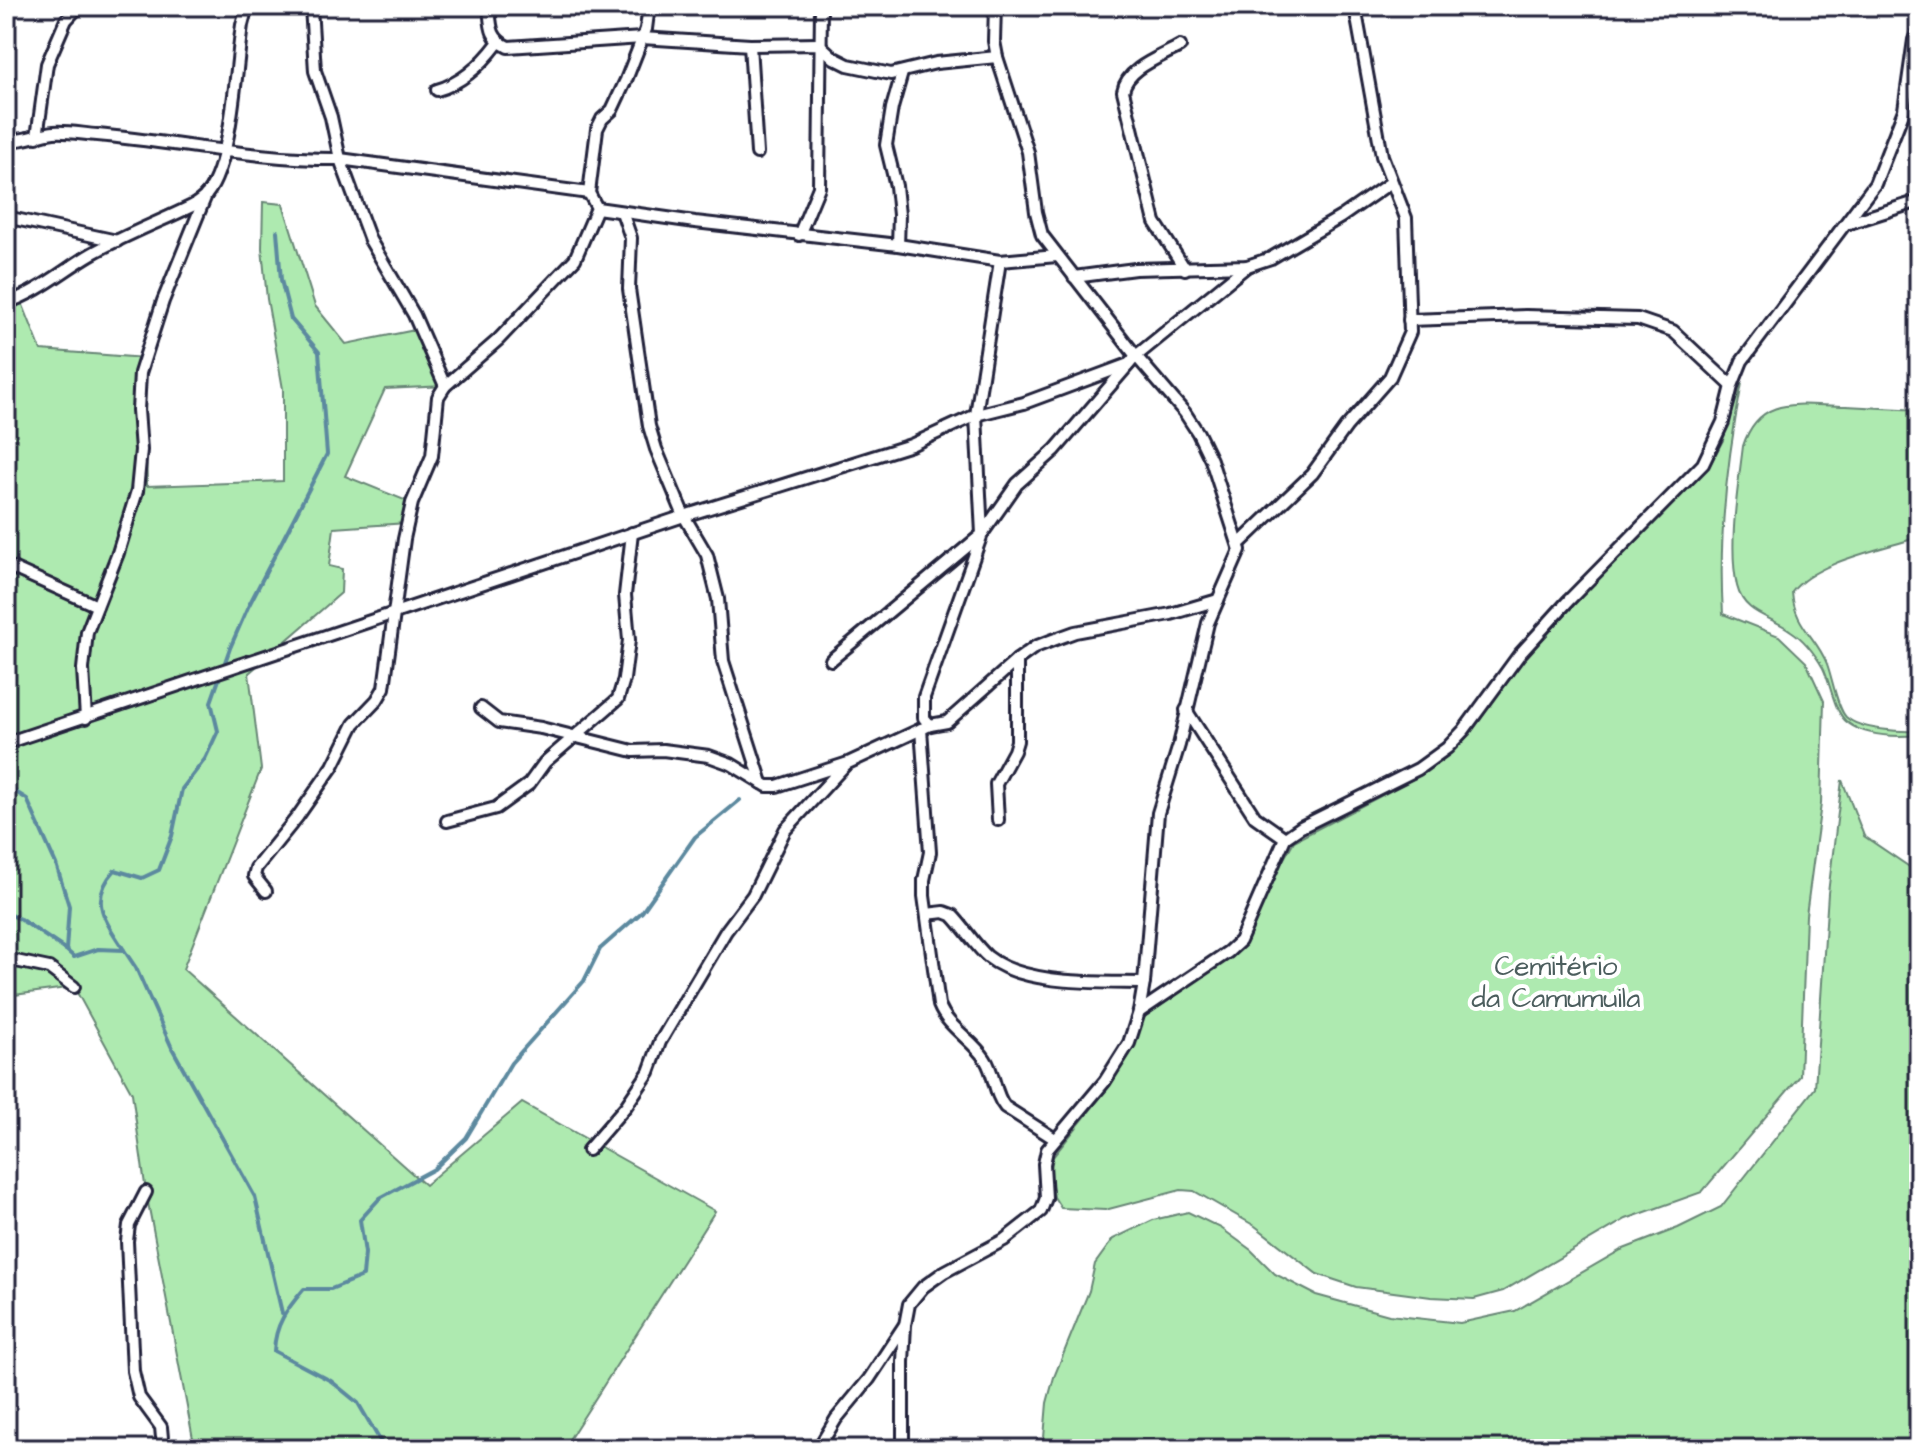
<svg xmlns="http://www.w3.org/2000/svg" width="1925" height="1455" font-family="'Architects Daughter',sans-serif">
<rect width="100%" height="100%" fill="#fff"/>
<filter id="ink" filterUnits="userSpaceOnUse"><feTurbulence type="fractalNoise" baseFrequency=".0125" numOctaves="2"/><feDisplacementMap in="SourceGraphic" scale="16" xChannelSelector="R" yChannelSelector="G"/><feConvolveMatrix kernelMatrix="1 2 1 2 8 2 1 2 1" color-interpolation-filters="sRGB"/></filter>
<g filter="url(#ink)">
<g fill="#aeeab0" stroke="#688676" stroke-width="2">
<polygon points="263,202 283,204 315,306 346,344 420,329 445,386 385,389 345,476 412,503 407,523 334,528 329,566 342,569 341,593 249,673 261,769 183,969 425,1185 522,1103 715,1211 563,1449 195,1449 146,1192 132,1093 74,987 6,996 6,289 15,285 41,350 144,358 147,486 283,481 283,389 267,299 262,248"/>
<path d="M1742,383C1727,459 1718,536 1723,614L1779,636L1806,662L1824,701L1821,804L1806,915L1800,1076L1702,1192L1626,1219L1503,1291L1474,1299L1431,1297L1356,1287L1317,1274L1255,1226L1194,1191L1181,1190L1105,1210L1061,1208L1054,1197L1050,1174L1053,1157L1108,1088L1130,1054L1143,1018L1233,955L1247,940L1278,869L1294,841L1425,773L1449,755L1470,734L1523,660L1652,521L1709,467L1723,440Z"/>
<path d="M1846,406L1919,410V537C1883,549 1814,562 1792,592C1794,626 1817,637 1827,664C1832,677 1837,708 1846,717C1860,730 1901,732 1919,731V735C1897,737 1867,737 1848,723C1834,713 1831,684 1823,668C1815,654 1805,640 1791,631C1771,616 1744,615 1737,586C1728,545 1738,488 1743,446C1760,393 1801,406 1846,406Z"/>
<polygon points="1842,780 1864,836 1911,868 1919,877 1919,1449 1043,1449 1047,1403 1054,1377 1089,1291 1095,1264 1113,1239 1153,1220 1188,1212 1221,1228 1251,1250 1275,1274 1316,1295 1389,1315 1460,1323 1515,1311 1621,1250 1678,1228 1721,1207 1815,1088 1828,893"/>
</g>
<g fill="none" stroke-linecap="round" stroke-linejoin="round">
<g stroke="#5b899f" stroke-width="4">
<polyline points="6,786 27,799 56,864 69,906 66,950 74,957 98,949 124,950 136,968 172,1048 255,1197 282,1313"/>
<polyline points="6,913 20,919 66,950"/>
<path d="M124,950C106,921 87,901 115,870L142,878L159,870L172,836L182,789L205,759L218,731L211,702L230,648L248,607L327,454L319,352L291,319L281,280L277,231"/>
<path d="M385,1449L358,1403L331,1381L274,1351C275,1324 287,1309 304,1289H331L363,1276L365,1253L360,1220L380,1198L434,1169L466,1138L511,1063L584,981L600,949L642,912L695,837L740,800"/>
</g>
<defs>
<g id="minor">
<polyline points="311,6 315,71 331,117 340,159 370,240 414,315 445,386"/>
<path d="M489,6C491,25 489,38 508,47L642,38L750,45L819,44L834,58L848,65L891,74L936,63L997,57"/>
<polyline points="750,45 757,153"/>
<path d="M1180,46C1161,57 1127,68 1123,91L1155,222L1185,269"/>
<path d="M437,90C462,83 483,63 498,43"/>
<polyline points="37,137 47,64 66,20 79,6"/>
<path d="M6,140C24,142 37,134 54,132C67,131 83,134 97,135C178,142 258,160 340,159L589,193"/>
<polyline points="597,208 695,222 898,245 1000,261 1057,256"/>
<polyline points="622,212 631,238 629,289 649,426 656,449 684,516 707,555 718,599 723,661 762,783"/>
<polyline points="6,217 117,241"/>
<polyline points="1849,223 1919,201"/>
<polyline points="799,235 819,187 821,6"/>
<polyline points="898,245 899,215 896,186 886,145 892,108 902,73"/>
<polyline points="1074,277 1135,269 1247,266 1271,258 1341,217 1390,183"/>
<path d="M6,303C39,292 62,271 91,254C123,236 159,222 192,206C197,203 203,199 207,194C232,163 236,66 242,25L247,6"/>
<polyline points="1409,320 1526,316 1638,319 1673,331 1732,386"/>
<polyline points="982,534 976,415 1000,261"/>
<polyline points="1239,544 1312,474 1346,427 1390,377 1410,332 1406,218 1382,156 1357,18 1358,6"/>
<polyline points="6,565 97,606"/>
<polyline points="831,660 980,536"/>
<polyline points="481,708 499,722 541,728 633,751 663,750 709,756 731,764 767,786 777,786 848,763 930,725 947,722 1017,660 1035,647 1053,640 1075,632 1171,614 1218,600"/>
<polyline points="1186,710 1255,817 1285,838"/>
<polyline points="86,718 83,669 87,632 118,553 137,491 141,450 138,410 140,373 163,301 206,195"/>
<polyline points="930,725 924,718 924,697 982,534 1017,484 1055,450 1136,356 1247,266"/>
<path d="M921,729L930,852L924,880V896L939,1005C948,1028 972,1039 985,1059C995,1074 994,1094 1005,1107L1055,1139"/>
<polyline points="6,743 684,516 911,445 976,415 1024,403 1129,364"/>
<polyline points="998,820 996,784 1014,751 1017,741 1017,660"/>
<polyline points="447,821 496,808 529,784 545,762 618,699 624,679 629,640 625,595 632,533"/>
<polyline points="266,891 254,876 256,868 298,816 333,766 354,724 377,700 384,688 404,539 412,503 432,456 438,397 445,386 498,340 575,259 597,208 589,193 597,129 602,119 612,110 626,80 646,29 649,6"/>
<path d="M927,914L944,912L952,915C965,928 975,946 988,957C1024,986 1100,982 1144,983"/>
<polyline points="6,956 11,960 49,968 74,987"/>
<polyline points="1139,1012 1228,952 1240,941 1285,838 1301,827 1418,769 1447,748 1464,730 1519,655 1569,600 1703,464 1723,422 1732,386 1742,361 1875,184 1904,110 1914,40 1919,27"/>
<polyline points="588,1150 626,1106 649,1072 660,1042 726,931 753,895 785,830 846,764"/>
<polyline points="146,1192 129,1225 127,1241 133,1371 139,1397 161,1427 163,1449"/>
<polyline points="818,1449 836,1419 869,1379 904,1326"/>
<polyline points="903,1449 903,1362 905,1325 909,1304 923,1287 944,1272 1004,1240 1041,1211 1046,1198 1044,1164 1047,1150 1105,1081 1129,1043 1139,1012 1144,983 1158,813 1179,745 1208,623 1240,550 1211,460 1198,433 1185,413 1136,356 1042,235 1036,212 1028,152 997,57 994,41 995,6"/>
</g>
</defs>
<use href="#minor" stroke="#22223b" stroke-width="16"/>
<use href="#minor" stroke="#fff" stroke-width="10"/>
</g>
</g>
<g text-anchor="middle" stroke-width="8" stroke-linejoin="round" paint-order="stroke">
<g font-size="28" fill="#4c5e5e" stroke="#fff">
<text x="1556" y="975">Cemitério<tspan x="1556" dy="32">da Camumuila</tspan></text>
</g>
</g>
<rect width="1925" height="1455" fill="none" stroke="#fff" stroke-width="32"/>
<rect x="16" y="16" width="1893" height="1423" fill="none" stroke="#22223b" stroke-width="3" filter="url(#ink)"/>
</svg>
